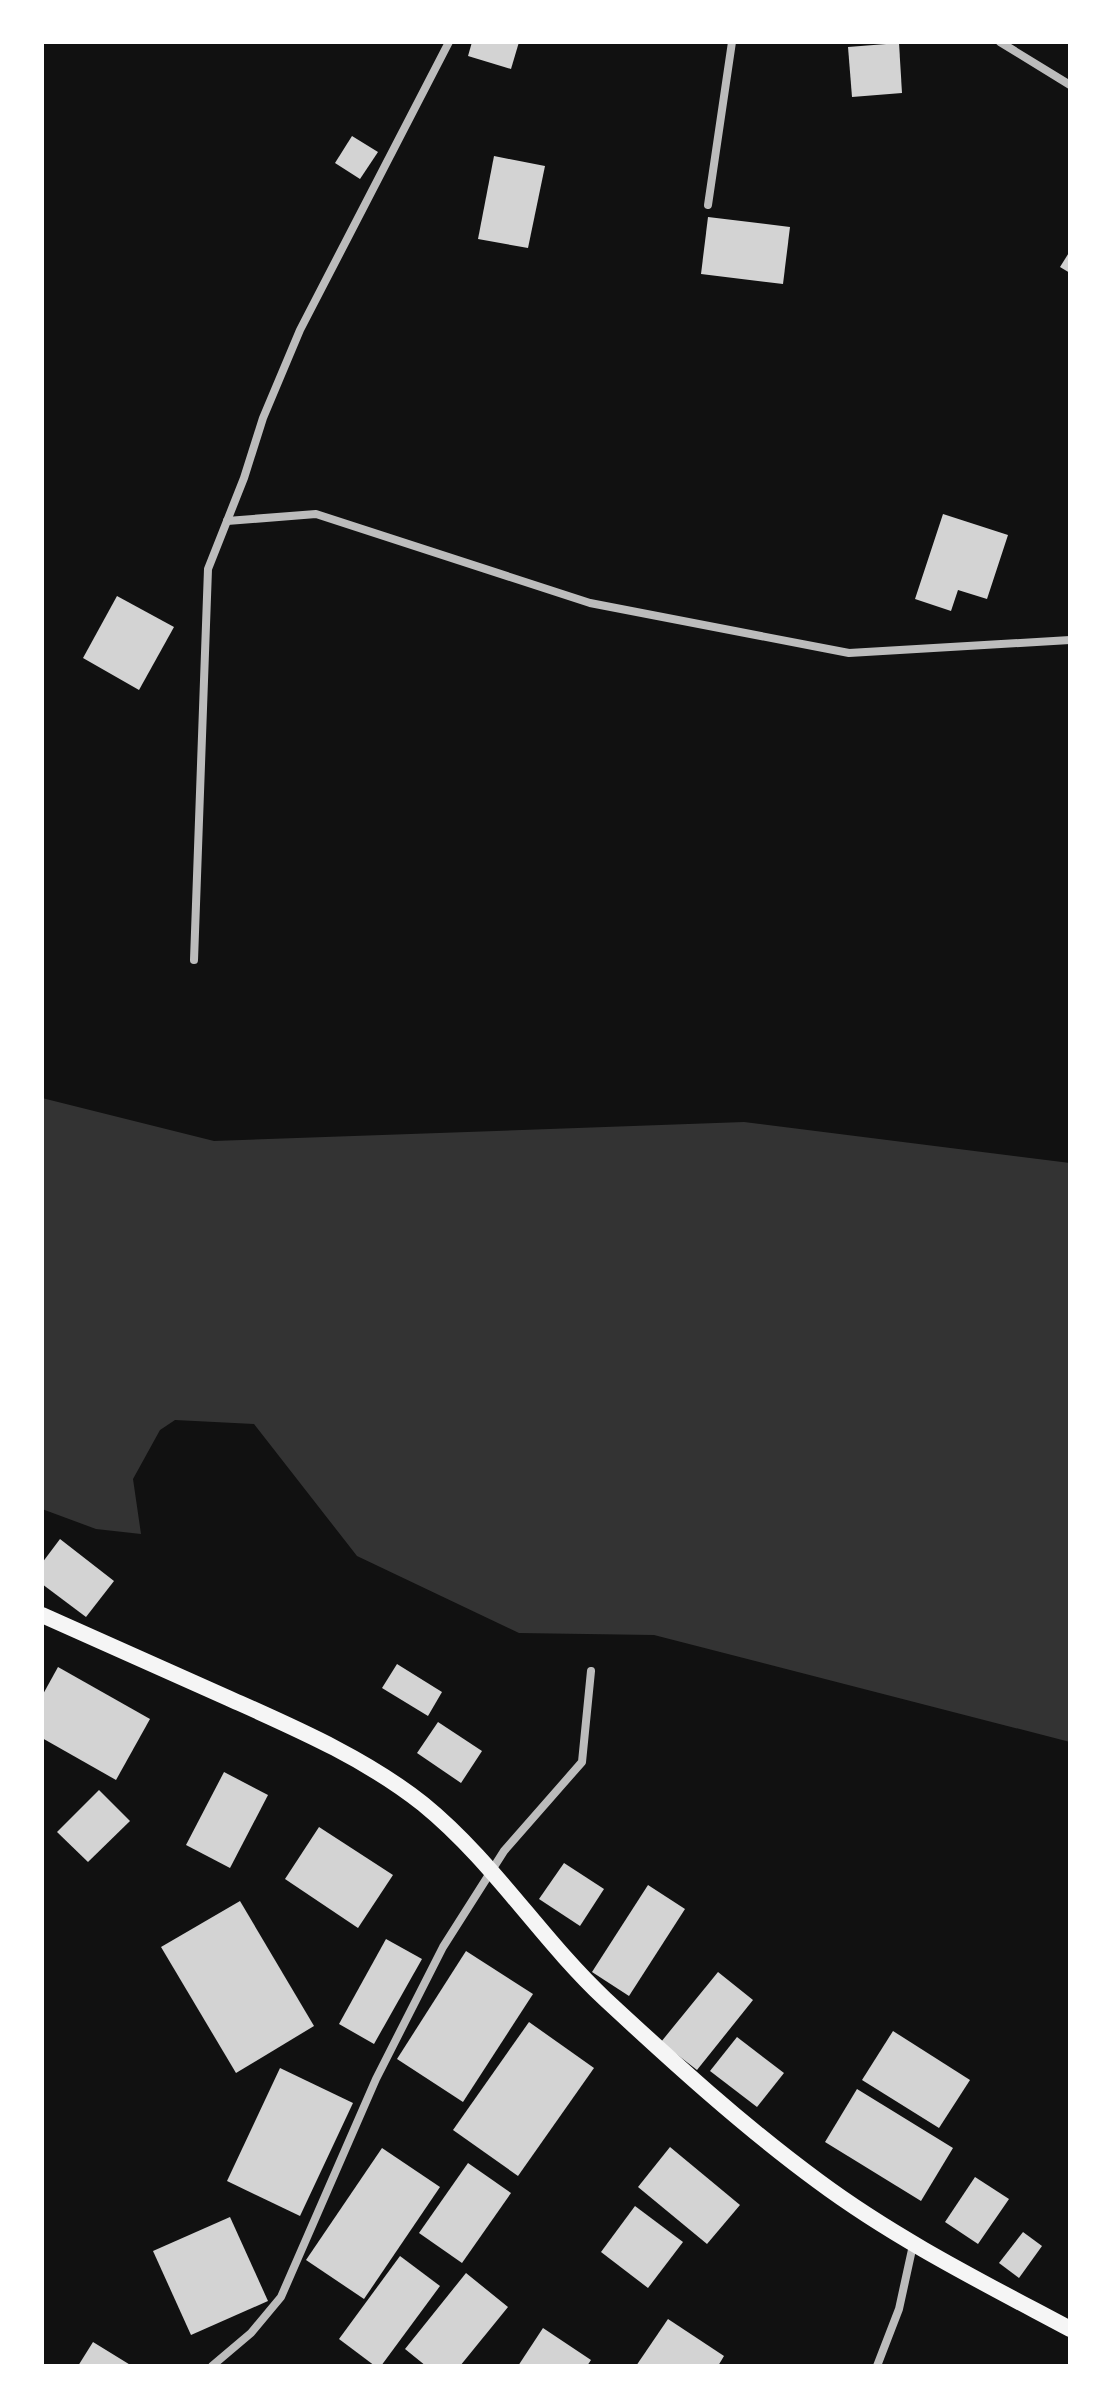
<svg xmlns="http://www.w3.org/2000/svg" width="1112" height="2408" font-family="Manrope,sans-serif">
<rect width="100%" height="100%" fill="#111"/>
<polygon fill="#333" points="42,1098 214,1141 744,1122 1070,1163 1070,1742 654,1635 519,1633 357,1556 254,1424 175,1420 160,1430 133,1479 141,1534 96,1529 42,1509"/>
<g fill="#d3d3d3">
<polygon points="472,42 519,42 511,69 468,56"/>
<polygon points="899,43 902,93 852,97 848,47"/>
<polygon points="352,136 378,152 360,179 335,163"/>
<polygon points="494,156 545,166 528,248 478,239"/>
<polygon points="708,217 790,227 783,284 701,274"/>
<polygon points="1070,251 1070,273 1060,267"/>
<polygon points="943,514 1008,535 987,599 958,590 951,611 915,599"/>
<polygon points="117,596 174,627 139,690 83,658"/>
<polygon points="60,1539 114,1581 86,1617 42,1584 42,1563"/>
<polygon points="397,1664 442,1692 428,1716 382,1688"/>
<polygon points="58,1667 150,1719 116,1780 42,1738 42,1696"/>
<polygon points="438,1722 482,1751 461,1783 417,1753"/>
<polygon points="224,1772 268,1795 230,1868 186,1845"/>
<polygon points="99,1790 130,1821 88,1862 57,1832"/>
<polygon points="319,1827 393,1875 358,1928 285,1879"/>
<polygon points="564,1863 604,1889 580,1926 539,1899"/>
<polygon points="648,1885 685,1909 629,1996 592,1972"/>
<polygon points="240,1901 314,2026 236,2073 161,1947"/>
<polygon points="386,1939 422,1959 374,2044 339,2024"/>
<polygon points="466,1951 533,1994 463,2102 397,2059"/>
<polygon points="718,1972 753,2000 697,2070 661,2042"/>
<polygon points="529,2022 594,2068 518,2176 453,2130"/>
<polygon points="893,2031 970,2080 939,2128 862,2080"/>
<polygon points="737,2037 784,2073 757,2107 710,2071"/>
<polygon points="280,2068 353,2103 300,2216 227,2181"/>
<polygon points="857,2089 953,2148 921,2201 825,2142"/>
<polygon points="670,2147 740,2205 707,2244 638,2187"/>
<polygon points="382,2148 440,2187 364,2299 306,2260"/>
<polygon points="468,2163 511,2193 462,2263 419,2233"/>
<polygon points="975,2177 1009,2199 978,2244 945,2222"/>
<polygon points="635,2206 683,2242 648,2288 601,2252"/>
<polygon points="230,2217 268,2301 191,2335 153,2251"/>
<polygon points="1023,2232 1042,2246 1019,2278 999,2263"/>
<polygon points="400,2256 440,2286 381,2366 375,2366 339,2339"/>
<polygon points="466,2273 508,2307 460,2366 426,2366 405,2349"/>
<polygon points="668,2319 724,2356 718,2366 636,2366"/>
<polygon points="543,2328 591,2360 587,2366 518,2366"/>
<polygon points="93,2342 132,2366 78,2366"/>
</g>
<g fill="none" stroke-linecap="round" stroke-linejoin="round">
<g stroke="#bcbcbc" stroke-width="8">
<polyline points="1000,42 1070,85"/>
<polyline points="708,205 732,42"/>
<polyline points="227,521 316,514 590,603 849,653 1070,640"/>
<polyline points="194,960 208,569 244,478 263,418 300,330 449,42"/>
<polyline points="212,2366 251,2333 281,2297 376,2079 443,1947 504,1851 582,1762 591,1671"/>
<polyline points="877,2366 899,2309 913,2245"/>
</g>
<path stroke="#f5f5f5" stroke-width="16" d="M42,1615C104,1643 166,1670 228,1698C295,1728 365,1758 423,1804C493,1861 540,1938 605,1999C673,2062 743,2126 818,2181C896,2239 984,2283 1070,2329"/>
</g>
<rect width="1112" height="2408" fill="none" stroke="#ffffff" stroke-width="88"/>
</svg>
